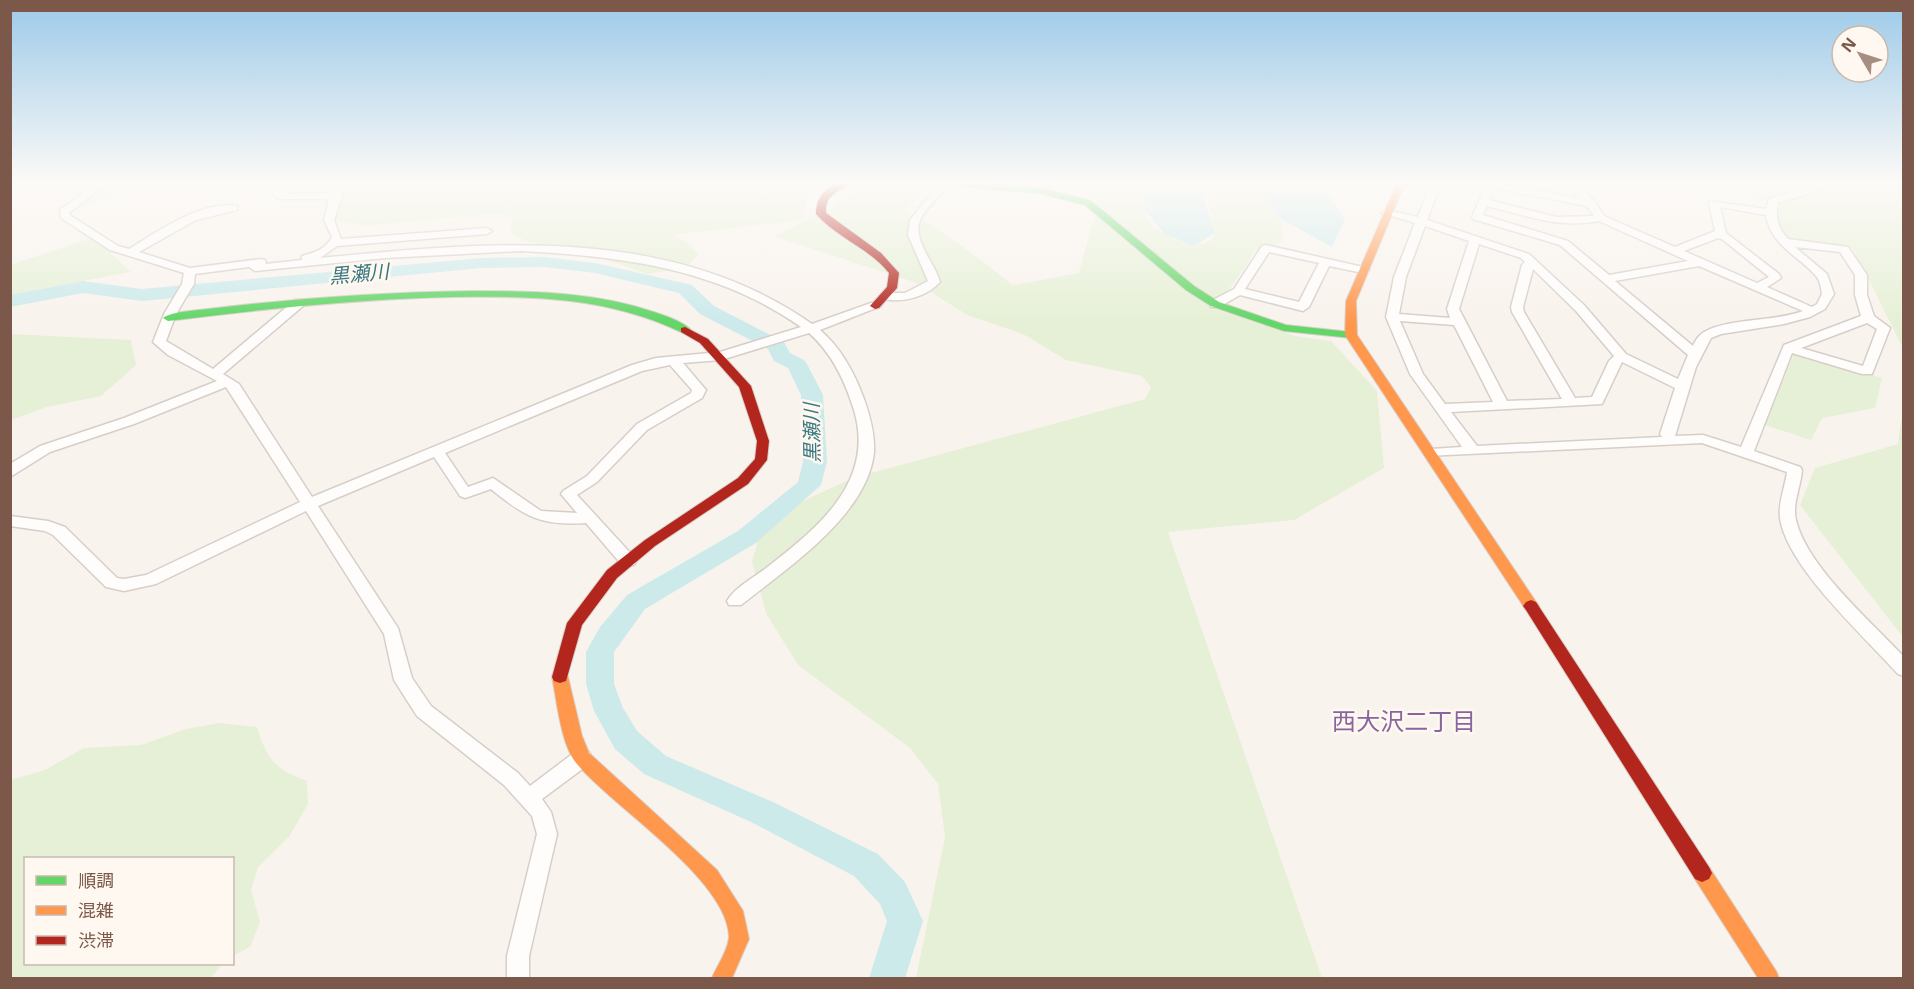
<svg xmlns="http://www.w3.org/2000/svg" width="1914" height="989" font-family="'Open Sans','Noto Sans JP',sans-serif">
<rect width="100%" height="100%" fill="#f9f3ed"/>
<g fill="#e6f0d6">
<polygon points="100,183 203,183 169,194 157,188 118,195 80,208 67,204"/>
<path d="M350,183H654L663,187L705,186L707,183H810L802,220L672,235L689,244L698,254L690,264L672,270L647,274L585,252L525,241L510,231L514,215L487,214L365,226L334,220C335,207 339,191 350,183Z"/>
<polygon points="1080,183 1142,183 1145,213 1153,227 1173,239 1194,246 1211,241 1215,233 1205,183 1256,183 1281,221 1283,242 1255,250 1246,266 1215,309 1295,336 1331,341 1377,391 1384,468 1294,520 1168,532 1322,978 916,978 945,837 938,784 910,748 798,665 766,613 752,561 762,528 790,507 853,478 1145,399 1151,387 1142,376 1066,360 1023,334 967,315 917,283 774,236 835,207 856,191 895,184 928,188 905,209 953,239 1013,285 1079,273 1097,207 1089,191"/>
<polygon points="1682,183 1903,183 1903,348 1853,248 1787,238 1772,203"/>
<polygon points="94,237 130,272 11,295 10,265"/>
<polygon points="11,334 131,340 136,365 101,396 47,407 11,420"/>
<polygon points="1794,354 1803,354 1882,378 1875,408 1822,418 1811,440 1765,425"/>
<polygon points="1903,408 1904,637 1903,637 1800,505 1815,468 1898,444"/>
<path d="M220,723L257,727C267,759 274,769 307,781L308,804L289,837L258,867L251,890L260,922L250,947L233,956L232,858H26V964H222L211,978H11V780L45,770L84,748L141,745L186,729Z"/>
</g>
<g fill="#cdeaeb">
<polygon points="1142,183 1199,183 1215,233 1194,246 1164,234 1145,210"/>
<polygon points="1256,183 1320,183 1345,220 1332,247 1279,218"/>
</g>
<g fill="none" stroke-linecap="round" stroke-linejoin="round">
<g fill="#cdeaeb" fill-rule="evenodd">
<polygon points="10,183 24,183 22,186 10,189"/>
<polygon points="544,257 595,263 692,285 714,306 784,342 790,353 804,360 807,364 823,395 827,462 821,485 756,543 645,609 614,652 614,684 623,708 637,731 666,756 773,802 878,854 905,882 923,921 905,978 869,978 887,921 880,904 854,876 751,822 644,774 615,749 594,711 586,684 586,652 600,627 627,595 738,531 798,482 803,462 801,395 788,368 774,361 768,349 700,314 679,293 595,273 544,267 481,268 142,301 83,293 10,307 10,295 83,281 142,289 481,258"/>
</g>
<defs>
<g id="street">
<path d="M96,183H107L69,213L71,216L118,246L129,249C157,232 202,200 237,206V210L196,220L139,252L190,268L261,259L265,260L266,264L302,260V256C314,253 326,249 332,237L324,220L329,199H278L267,183H277L285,194L332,193L334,189L329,183H339L344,189L334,220L341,239L487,228L492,231L487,234L337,246L320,258C484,242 669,223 812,324L871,303H879L881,306L820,330C841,348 854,372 864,399C870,416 875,434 874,452C868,515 786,569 741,605H729L727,601C734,588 753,578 765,569C816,529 876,483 854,410C845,381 832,353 809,333L721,360L683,363L706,390L702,398L647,430L597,482L577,495L634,557L636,561L634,565H622L586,523C541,526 525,517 491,489L465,498L460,496L434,457L318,506L398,628L412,678L431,706L518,773L530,786L575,752L582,750L589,752L592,758L589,764L542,799L551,812L557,834L529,956V978H507V956L537,834L532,816L504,785L417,716L394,680L384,634L306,511L156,584L124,591L106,587L53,535L45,531L10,526V516L48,521L65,527L117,578L124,579L146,575L300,502L226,387L134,424L50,452L10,477V464L40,446L124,418L217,381L168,355L153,342L164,314L182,284L184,273L110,250L61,218L60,210ZM521,251C619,256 718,268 801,327L720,352L656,358L632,365L312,497L239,384L223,374L303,306V300H295L213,369L166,341L176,314L194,284L195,274L249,267L255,271L385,258ZM670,365L692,390L691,393L637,424L587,476L563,491L561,494L577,513L541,511L493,478L468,487L445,453L642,371Z"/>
<path d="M940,183H950C941,195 926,207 920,220C912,240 935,263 940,282C926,297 904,303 884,299V293H905L928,281L908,235L910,220Z"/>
<path d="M1431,183H1441L1427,220L1529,254L1584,305L1626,354L1678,379L1688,355L1560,245L1473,219L1472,217L1487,183H1501L1580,199L1564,183H1575L1595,202L1604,216L1675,247L1715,231L1709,203L1710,201L1766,209L1769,199L1813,186L1814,183H1824L1825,186L1821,190L1778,203C1775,217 1778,228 1788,239L1848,247L1867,275V295L1874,316L1890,328L1872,374H1862L1792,353L1754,451L1800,467L1802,470C1801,486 1792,504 1796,520C1807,567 1871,621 1904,657V676L1898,674C1865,637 1787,567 1780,518C1778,503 1785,487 1787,472L1702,443L1426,456L1424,453L1431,449L1462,447L1410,374L1386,317L1394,277L1415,223L1382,213L1387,210L1418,217ZM1494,188L1587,206L1594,216L1556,217L1489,200ZM1487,206C1524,215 1560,229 1599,221L1688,261L1609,275L1568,241L1483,215ZM1720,207L1766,215C1771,246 1798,255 1816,276C1820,280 1821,288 1822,294L1817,304L1812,307L1767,287L1781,278L1779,274L1726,233ZM1425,226L1469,241L1447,309L1450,318L1399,314L1406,277ZM1718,238L1722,239L1769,277L1757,283L1684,251ZM1479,244L1521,258L1525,262L1522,265L1511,307L1512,312L1562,399L1507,401L1459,309ZM1795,247L1840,252L1855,275V295L1861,316L1784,345L1741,447L1703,435L1675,436L1696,367L1711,338L1721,334L1784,324L1810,317L1825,309L1834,294L1827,274ZM1699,266L1803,311C1774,322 1728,318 1704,332C1699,335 1695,341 1693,346L1615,281ZM1533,269L1576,311L1614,356L1609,361L1592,397L1575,398L1524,312L1523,307ZM1400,321L1454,325L1493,402L1445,404L1423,374ZM1867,323L1877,329L1863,366L1801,348ZM1622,362L1675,388L1660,434L1662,437L1477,446L1451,412L1602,404Z"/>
<path d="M1266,245L1363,267L1369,270L1363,273L1329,266L1309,307L1303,311L1240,295L1219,307H1211V301L1234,289L1262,246ZM1269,252L1319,263L1299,302L1245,289Z"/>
</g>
<g id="fast">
<polygon points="953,183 985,183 1042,188 1091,201 1194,286 1219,302 1286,325 1351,332 1357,335 1351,338 1284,331 1211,306 1186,290 1085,205 1042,194 957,186"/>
<path d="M472,291C533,291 595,292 654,312C666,316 682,321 691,330L685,333L681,332C607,297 534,296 454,297C358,299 263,309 168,321L163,318C171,311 203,310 216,308C301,298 386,292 472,291Z"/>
</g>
<g id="slow">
<polygon points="1397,183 1405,183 1356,301 1357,335 1536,602 1539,606 1536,610 1526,610 1345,335 1346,301"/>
<path d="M560,671L566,673L568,677L582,736L589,753L717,870L743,911L749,939L732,978H712C717,966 729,949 729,936C727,879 613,807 577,764C561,746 557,701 552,677L554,673Z"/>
<polygon points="1702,864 1709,867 1776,971 1779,978 1758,978 1695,879 1692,873 1695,867"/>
</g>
<g id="jam">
<path d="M850,183C838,193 825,194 826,213L881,253L899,273L897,288L879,308L875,309L870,306L887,287L889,273C869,248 837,238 816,214C816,193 831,183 850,183Z"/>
<polygon points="685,327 708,339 751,386 769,441 767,460 748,484 655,546 617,578 582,625 566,681 560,683 554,681 552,677 567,623 607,570 645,540 738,478 755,459 757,441 739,387 700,343 681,332 681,328"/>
<polygon points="1531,600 1536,602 1709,867 1712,873 1709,879 1702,882 1695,879 1526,610 1523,606 1526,602"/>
</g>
</defs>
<use href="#street" stroke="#d7cec8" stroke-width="3"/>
<use href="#fast" stroke="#d9cfc9" stroke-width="2"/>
<use href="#slow" stroke="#d9cfc9" stroke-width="2"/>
<use href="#jam" stroke="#d9cfc9" stroke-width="2"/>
<use href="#street" fill="#fefdfc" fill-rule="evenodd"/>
<use href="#fast" fill="#63d668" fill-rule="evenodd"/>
<use href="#slow" fill="#ff974d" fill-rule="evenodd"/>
<use href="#jam" fill="#b3261e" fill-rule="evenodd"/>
</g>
<linearGradient id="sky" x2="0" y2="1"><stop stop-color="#9dcae9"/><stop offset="0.57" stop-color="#fcfaf7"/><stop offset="1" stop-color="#fcfaf7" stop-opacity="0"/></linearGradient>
<rect width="1914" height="321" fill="url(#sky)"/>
<g text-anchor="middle" stroke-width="5" stroke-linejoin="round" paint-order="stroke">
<g font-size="20" font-style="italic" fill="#3a7982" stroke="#fff8f0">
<text transform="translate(359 274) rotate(-5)" y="7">黒瀬川</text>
<text transform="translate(812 433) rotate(-91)" y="7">黒瀬川</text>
</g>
<g font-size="24" fill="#88659f" stroke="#fff8f0">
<text x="1404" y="730">西大沢二丁目</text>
</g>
</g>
<rect width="1914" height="989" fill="none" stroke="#7b5849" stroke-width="24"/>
<rect x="24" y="857" width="210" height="108" fill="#fff8f0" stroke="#cab8ad" stroke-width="1.5"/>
<rect x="36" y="876" width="30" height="9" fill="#63d668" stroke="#cab8ad" stroke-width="1.5"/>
<text x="78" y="887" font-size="18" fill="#7b5849">順調</text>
<rect x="36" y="906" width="30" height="9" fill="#ff974d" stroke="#cab8ad" stroke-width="1.5"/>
<text x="78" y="917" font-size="18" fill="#7b5849">混雑</text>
<rect x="36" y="936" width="30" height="9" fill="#b3261e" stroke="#cab8ad" stroke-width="1.5"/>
<text x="78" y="947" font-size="18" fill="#7b5849">渋滞</text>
<g transform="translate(1860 54) rotate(309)"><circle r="28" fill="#fff8f0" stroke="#cab8ad" stroke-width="1.5"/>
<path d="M0-4.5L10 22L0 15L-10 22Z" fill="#a78e82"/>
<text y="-9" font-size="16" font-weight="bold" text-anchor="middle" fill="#7b5849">N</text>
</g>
</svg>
